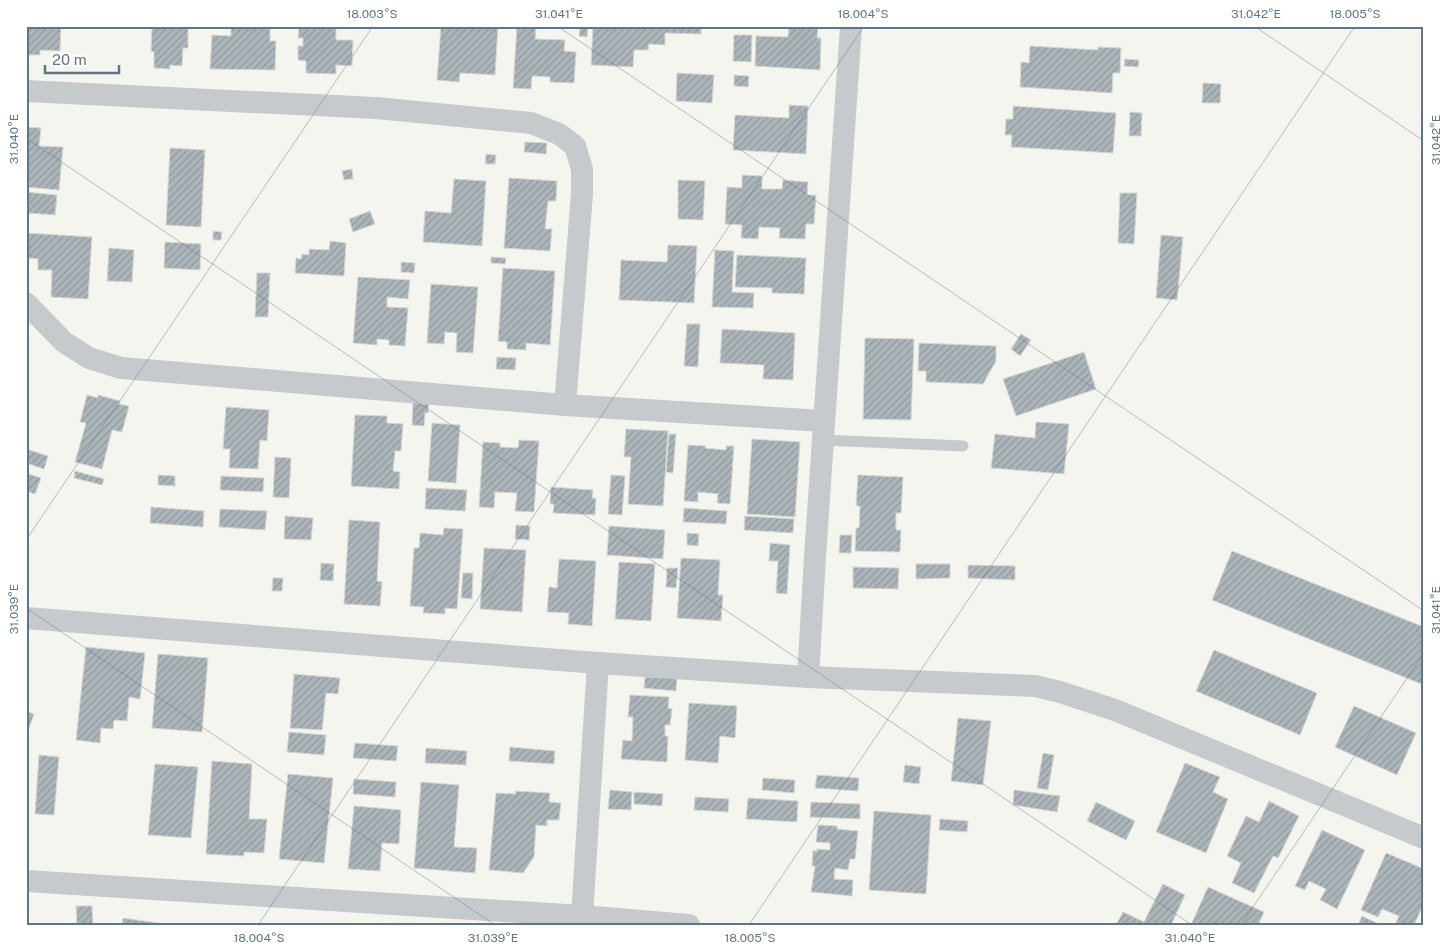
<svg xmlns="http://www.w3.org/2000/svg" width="1450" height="951" font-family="'Public Sans',sans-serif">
<defs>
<pattern id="building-hatch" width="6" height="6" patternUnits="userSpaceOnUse" patternTransform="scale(1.25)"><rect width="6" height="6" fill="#acb5ba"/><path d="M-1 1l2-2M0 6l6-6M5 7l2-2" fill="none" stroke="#8f989d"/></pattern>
</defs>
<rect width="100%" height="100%" fill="#f5f5f0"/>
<g fill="url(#building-hatch)" stroke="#d6d6d3">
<polygon points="26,26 61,26 60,51 40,50 40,55 26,55"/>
<polygon points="152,26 188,26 188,48 183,48 182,66 170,65 170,69 154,68 154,52 151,51"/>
<polygon points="231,26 270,26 270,41 276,41 275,70 210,69 212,35 231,36"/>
<polygon points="299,26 336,26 336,40 353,40 352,66 336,65 336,74 306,73 306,61 298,60 298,46 303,46 303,38 298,38"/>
<polygon points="441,26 498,26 495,75 460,73 459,82 437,80"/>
<polygon points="517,26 536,26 535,39 565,40 564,51 576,52 574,83 550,82 550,77 532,76 531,89 513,88"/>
<polygon points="580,26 588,26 587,37 579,36"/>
<polygon points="593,26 701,26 701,34 665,33 665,45 649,44 648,50 634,50 633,67 591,65"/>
<polygon points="789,26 818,26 817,38 821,38 820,70 755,66 756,36 788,37"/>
<polygon points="734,35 752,35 751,62 733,61"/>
<polygon points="1030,46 1098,50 1098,47 1121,48 1120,73 1113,73 1112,93 1020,87 1021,62 1029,63"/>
<polygon points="1125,59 1139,60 1138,67 1124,66"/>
<polygon points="677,73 714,75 712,103 676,101"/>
<polygon points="734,75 749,76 748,87 734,86"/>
<polygon points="1203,83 1221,84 1220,103 1202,103"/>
<polygon points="789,105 808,106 806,154 733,150 735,115 789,118"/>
<polygon points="1013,106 1116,113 1113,153 1011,147 1012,135 1005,135 1006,119 1013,119"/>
<polygon points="1130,112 1142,113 1141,136 1129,136"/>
<polygon points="26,127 41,128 39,146 63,147 59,190 26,187"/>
<polygon points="525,142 547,143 546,154 524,152"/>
<polygon points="170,148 205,150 201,227 166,225"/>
<polygon points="486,154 496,155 495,164 485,164"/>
<polygon points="352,169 353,179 344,180 342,171"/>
<polygon points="742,175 762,176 762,189 782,189 783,180 808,182 807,195 816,195 814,224 806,224 805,239 779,238 780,228 759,227 758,239 741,238 742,225 725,224 727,187 742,188"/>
<polygon points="509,178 557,181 556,201 548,201 545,229 552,229 550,251 504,248"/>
<polygon points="454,179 486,181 482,246 423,242 425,211 451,213"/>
<polygon points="678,180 705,181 703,220 678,219"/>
<polygon points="26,192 57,195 55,215 26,213"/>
<polygon points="1120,193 1137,193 1134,244 1118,243"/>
<polygon points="370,211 375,224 353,232 349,219"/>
<polygon points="213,231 222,232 221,240 213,240"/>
<polygon points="26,233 92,237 88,299 51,297 52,270 38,270 38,259 26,258"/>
<polygon points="1161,235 1183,237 1177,300 1156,298"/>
<polygon points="330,241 346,243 344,276 295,273 296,258 301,259 302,254 309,255 309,249 329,250"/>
<polygon points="165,242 201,244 200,270 164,268"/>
<polygon points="668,245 697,246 694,303 619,300 621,260 667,262"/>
<polygon points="109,248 134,250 132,282 107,281"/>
<polygon points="715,250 734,251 732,292 754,293 753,308 712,307"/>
<polygon points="737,255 806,258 804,294 772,293 772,288 735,287"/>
<polygon points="491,257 506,258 505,264 491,263"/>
<polygon points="401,262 415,263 414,273 401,272"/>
<polygon points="503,268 555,271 550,345 526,343 526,350 507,349 507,342 498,341"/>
<polygon points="257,273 270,273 268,317 255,317"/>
<polygon points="358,277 410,280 408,299 387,297 387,307 408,308 405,346 389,345 389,340 377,339 377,345 353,343"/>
<polygon points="431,284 478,287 473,353 456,352 457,333 445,332 444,344 427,343"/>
<polygon points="687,324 700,324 698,367 684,366"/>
<polygon points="722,329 795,333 793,380 763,379 764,365 720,363"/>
<polygon points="1021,334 1031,340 1020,356 1011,349"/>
<polygon points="865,338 914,339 911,420 863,419"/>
<polygon points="919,343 996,346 996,361 983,384 926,382 926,371 918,371"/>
<polygon points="1084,352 1096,389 1016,416 1003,379"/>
<polygon points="497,357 516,358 515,370 496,369"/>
<polygon points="87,395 98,398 98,395 120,401 119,404 129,406 122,432 112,430 102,469 75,462 86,423 80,422"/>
<polygon points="413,401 429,402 428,413 425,413 424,426 412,425"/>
<polygon points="226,407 269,410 267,441 260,440 258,469 229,468 230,449 223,449"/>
<polygon points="355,415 387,416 387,423 403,424 401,451 395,451 393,471 400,472 399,489 351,486"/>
<polygon points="1036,422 1069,424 1064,474 991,468 995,434 1035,438"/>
<polygon points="432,423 460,425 456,483 428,481"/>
<polygon points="626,429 668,431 663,506 628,504 631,457 624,457"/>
<polygon points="669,434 676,434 673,473 666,472"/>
<polygon points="752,439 800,442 795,517 747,514"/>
<polygon points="519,440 539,441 534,512 515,511 517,493 495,492 494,508 479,507 483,442 500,443 500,447 518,448"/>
<polygon points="688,445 706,446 705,448 726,450 726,446 734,446 730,504 717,503 718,494 698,492 698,502 684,501"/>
<polygon points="26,449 48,456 44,469 26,463"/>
<polygon points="275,457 291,458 289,498 273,497"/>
<polygon points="75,471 104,479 102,485 74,478"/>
<polygon points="26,473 41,478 35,494 26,491"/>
<polygon points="158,475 175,476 175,486 158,485"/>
<polygon points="611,475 625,476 622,515 608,514"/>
<polygon points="858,475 903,477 901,513 896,513 896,530 901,530 900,552 855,551 856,528 859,528 860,506 856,506"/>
<polygon points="221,476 264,478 263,492 220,490"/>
<polygon points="551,487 593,490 592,498 596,498 595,515 553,513 554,504 550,504"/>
<polygon points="426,488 467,490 465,511 425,509"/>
<polygon points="151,507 204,511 203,527 150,523"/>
<polygon points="684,508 727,511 726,524 683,522"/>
<polygon points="220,509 267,511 265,530 219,527"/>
<polygon points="285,516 313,518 311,540 284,539"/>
<polygon points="745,516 794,519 793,533 744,530"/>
<polygon points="349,520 380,522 377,581 382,582 380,606 344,604"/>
<polygon points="516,525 530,526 529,540 515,539"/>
<polygon points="609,526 665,530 663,559 607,555"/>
<polygon points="444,528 463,529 457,609 445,608 445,614 423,613 424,607 410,606 414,548 419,548 420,533 443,535"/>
<polygon points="687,533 699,534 698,546 687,545"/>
<polygon points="840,535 852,535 851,553 839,553"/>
<polygon points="770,543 790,545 787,594 776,593 778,561 769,561"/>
<polygon points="484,548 526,550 522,612 480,609"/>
<polygon points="1232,551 1424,627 1424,685 1212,600"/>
<polygon points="681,558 720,560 718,595 723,595 721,621 677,618"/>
<polygon points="559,559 596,561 592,626 568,624 569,613 547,612 549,587 557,588"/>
<polygon points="619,562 655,564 651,621 615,619"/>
<polygon points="321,563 334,564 333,581 320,580"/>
<polygon points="916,564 950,564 950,578 916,579"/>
<polygon points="968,565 1015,566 1015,580 968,578"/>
<polygon points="853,567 899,568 898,589 853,588"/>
<polygon points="667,568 678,568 676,588 666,587"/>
<polygon points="463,573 473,573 472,599 461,598"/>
<polygon points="273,578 283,578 282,591 272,591"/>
<polygon points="86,647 145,653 140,699 129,697 127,721 114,720 113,729 101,728 100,743 76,740"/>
<polygon points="1214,650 1317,693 1300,735 1196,691"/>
<polygon points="158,654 208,658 202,732 152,728"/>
<polygon points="294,674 340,678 338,694 326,693 322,730 290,728"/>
<polygon points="645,677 677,678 676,691 644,688"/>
<polygon points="630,695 669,697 668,708 672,709 670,725 665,725 665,736 668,736 667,762 621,759 623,740 632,741 633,717 628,717"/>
<polygon points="689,703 737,706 735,738 720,736 718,763 685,760"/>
<polygon points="1354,706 1416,733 1397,775 1335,747"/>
<polygon points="26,711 34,714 28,731 26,730"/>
<polygon points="958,718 991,721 983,785 951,781"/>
<polygon points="289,732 326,735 324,755 287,752"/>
<polygon points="355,743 398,746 396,761 353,758"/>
<polygon points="510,747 555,751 554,764 509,761"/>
<polygon points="426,748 467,751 466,765 425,763"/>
<polygon points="1043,753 1054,755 1048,790 1037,788"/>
<polygon points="39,755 59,757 54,815 35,814"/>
<polygon points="212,761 252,764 249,819 267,819 264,853 244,852 244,856 206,854"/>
<polygon points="1185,763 1220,777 1213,792 1228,799 1206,853 1156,832"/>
<polygon points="155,764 198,767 191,838 148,835"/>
<polygon points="905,765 921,767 919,784 903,782"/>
<polygon points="288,774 333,778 324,863 279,859"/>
<polygon points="817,775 859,778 858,791 815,788"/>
<polygon points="763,778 795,780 794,793 762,790"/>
<polygon points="354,779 396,782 395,797 353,794"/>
<polygon points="421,782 459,785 454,847 477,848 475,873 414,868"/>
<polygon points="610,790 632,792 631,810 608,809"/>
<polygon points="1014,790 1060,796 1057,812 1013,805"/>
<polygon points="515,791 550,793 549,802 561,803 559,820 547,820 547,826 536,825 534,857 523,873 489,870 496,793 516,794"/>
<polygon points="634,792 663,794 662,806 634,804"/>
<polygon points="695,797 729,799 728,812 694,810"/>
<polygon points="748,798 798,801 797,822 746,819"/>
<polygon points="1269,801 1299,816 1278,858 1273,856 1254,893 1232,883 1241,863 1227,856 1246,816 1259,822"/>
<polygon points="811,802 860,804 860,819 810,817"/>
<polygon points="1096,802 1135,821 1126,840 1087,821"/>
<polygon points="354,806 401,810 399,844 382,843 380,871 348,869"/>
<polygon points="874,811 931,815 926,894 869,890"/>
<polygon points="940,819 968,821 967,832 939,830"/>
<polygon points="818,825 837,826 837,829 858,831 855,859 850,859 848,870 835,868 834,879 853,880 852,896 811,892 815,866 812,866 813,851 817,851 817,849 830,850 830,843 816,842"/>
<polygon points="1322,830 1365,850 1337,909 1320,900 1326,889 1309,881 1305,890 1295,886"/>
<polygon points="1386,853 1424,869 1424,903 1414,925 1395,925 1399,916 1382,909 1378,917 1361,910"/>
<polygon points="1163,884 1185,895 1171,925 1116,925 1123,912 1144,922"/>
<polygon points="1208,887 1264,912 1258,925 1191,925"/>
<polygon points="76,906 92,906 93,924 77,925"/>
<polygon points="1362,916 1381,925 1358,925"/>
<polygon points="123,918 171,925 122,925"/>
</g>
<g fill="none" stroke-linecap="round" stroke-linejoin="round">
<polyline stroke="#c7cacd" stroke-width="11" points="823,440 963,446"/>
<g stroke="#c7cacd" stroke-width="22">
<polyline points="26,91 376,108 531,123 559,134 575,146 582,169 582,194 565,405"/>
<polyline points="26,303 64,342 89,358 121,368 565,405 824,421"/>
<polyline points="26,618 598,663 808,677 1035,686 1060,692 1115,710 1424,838"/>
<polyline points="808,677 815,557 851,26"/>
<polyline points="26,881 582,916 689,925"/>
<polyline points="582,916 598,663"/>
</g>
</g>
<path fill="none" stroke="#617685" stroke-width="1" stroke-opacity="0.45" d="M557,26L1424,611M1254,26L1424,141M26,138L1192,925M26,540L373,26M26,608L495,925M258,925L864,26M749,925L1355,26M1241,925L1424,653"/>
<rect width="1450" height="951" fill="none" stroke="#ffffff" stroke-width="55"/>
<path d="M45 65v8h74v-8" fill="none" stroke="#617685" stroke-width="2.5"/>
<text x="52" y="65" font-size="15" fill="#617685" stroke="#ffffff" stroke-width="4" paint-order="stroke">20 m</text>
<rect x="28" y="28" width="1394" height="896" fill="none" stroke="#617685" stroke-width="2"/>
<g font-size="12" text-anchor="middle" fill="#617685">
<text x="372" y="18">18.003°S</text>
<text x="559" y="18">31.041°E</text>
<text x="863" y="18">18.004°S</text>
<text x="1256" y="18">31.042°E</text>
<text x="1355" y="18">18.005°S</text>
<text transform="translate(14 139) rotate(-90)" y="4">31.040°E</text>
<text transform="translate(1436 140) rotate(-90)" y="4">31.042°E</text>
<text transform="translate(14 609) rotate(-90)" y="4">31.039°E</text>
<text transform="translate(1436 610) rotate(-90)" y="4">31.041°E</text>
<text x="259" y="942">18.004°S</text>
<text x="493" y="942">31.039°E</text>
<text x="750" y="942">18.005°S</text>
<text x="1190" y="942">31.040°E</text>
</g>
</svg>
